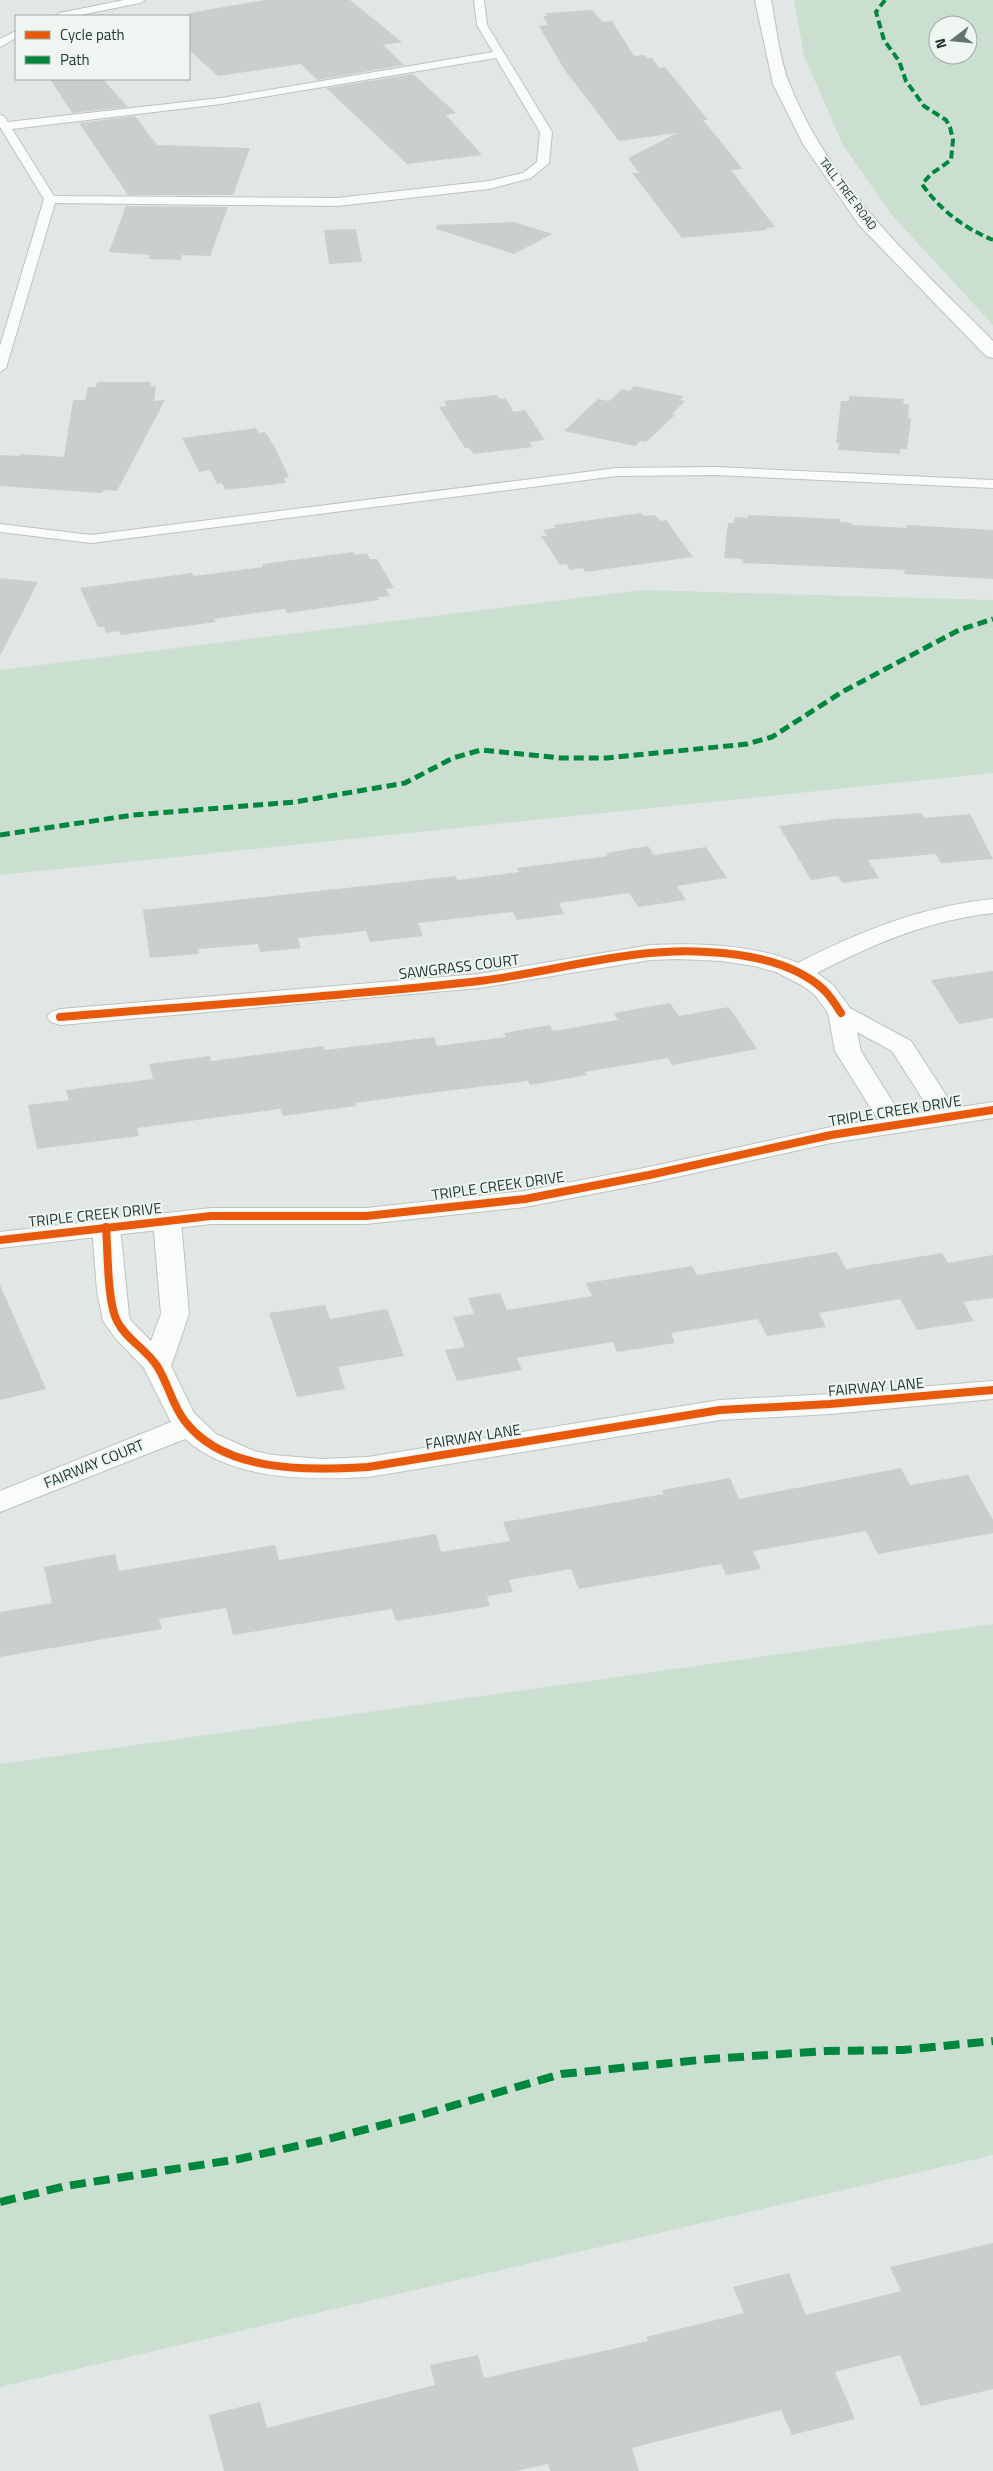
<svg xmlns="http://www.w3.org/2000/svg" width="993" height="2471" font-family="'Titillium Web',sans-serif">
<rect width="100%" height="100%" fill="#e1e7e4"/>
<g fill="#cbdfd0" fill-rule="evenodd">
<path d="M794,0H993V325L891,214L843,145L804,56ZM938,25H968V55H938Z"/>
<polygon points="642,590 993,600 993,773 0,875 0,670"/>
<polygon points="993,1624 993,2155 0,2387 0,1764"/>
</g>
<g fill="#cacfcd">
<polygon points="265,0 350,0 402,42 383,45 404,65 317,80 301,64 218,76 189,50 189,13"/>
<polygon points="592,10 603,22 612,21 634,56 644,55 647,58 652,58 659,68 665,67 708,120 703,120 743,169 731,170 775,227 766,228 767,230 682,238 632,173 639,173 628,158 677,133 619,141 564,69 539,26 548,25 543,16 547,16 545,13"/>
<polygon points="413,74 456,113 446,115 482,155 407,164 326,88"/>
<polygon points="50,79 103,79 128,107 72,113"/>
<polygon points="135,116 157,145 250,148 233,195 128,195 79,123"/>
<polygon points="126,206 228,207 210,256 182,255 181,260 148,259 150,255 109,252"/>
<polygon points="514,222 552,234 514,254 436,229 437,225"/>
<polygon points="356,229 362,262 329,264 324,230"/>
<polygon points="97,382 151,382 150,387 156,386 154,401 165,400 117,491 104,490 102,493 0,486 0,455 19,456 21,454 64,457 73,400 85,400 88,387 96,387"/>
<polygon points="634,386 683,396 680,400 685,401 672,414 675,415 646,442 640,441 635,446 564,431 598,399 609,401 622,389 630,391"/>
<polygon points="497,395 500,399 505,398 514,412 525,410 545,440 529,442 533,447 474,454 469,448 465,448 439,407 447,406 444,401"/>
<polygon points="849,396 904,399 903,404 909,404 908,418 911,418 907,449 900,449 900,454 838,450 839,443 836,443 841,401 849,401"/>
<polygon points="256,428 259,433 265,432 274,446 289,477 284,478 286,483 225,490 222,483 217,484 210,470 199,472 182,438"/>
<polygon points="641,513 643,516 655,515 660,521 666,520 693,557 585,572 583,568 570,570 566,564 560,565 541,536 547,536 543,530 556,528 554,525"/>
<polygon points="748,515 840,519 840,522 852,523 852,525 907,528 907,525 993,530 993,579 904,574 905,570 742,563 743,559 724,558 728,523 734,523 735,517 748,518"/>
<polygon points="353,552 354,555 367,553 370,559 377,559 394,588 386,589 390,596 378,597 379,600 287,613 285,609 214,619 216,622 121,635 119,631 106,633 104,627 98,627 80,588 192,573 194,576 263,567 262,564"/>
<polygon points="0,578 38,582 0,656"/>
<polygon points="921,813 924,818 970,814 993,859 941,863 936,854 868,860 879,878 842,883 838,876 811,880 779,826 842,818 843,819"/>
<polygon points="648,846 654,855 706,847 727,878 677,886 686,900 638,907 629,893 559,903 564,914 517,920 513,912 418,923 423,936 370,942 366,931 298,938 301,948 260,952 258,944 198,949 199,954 150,958 143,910 456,876 457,880 519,872 517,868 608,856 606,853"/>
<polygon points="993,971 993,1018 959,1024 931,980"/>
<polygon points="670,1003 679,1016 729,1007 757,1049 672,1065 668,1058 585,1072 587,1075 530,1085 528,1081 429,1093 355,1103 356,1106 283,1116 280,1109 137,1128 139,1136 37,1149 28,1105 69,1100 66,1090 153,1079 149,1064 210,1056 211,1061 323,1046 325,1050 434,1037 437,1046 506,1037 504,1033 550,1025 553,1031 618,1020 614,1013"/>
<polygon points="837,1252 846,1269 942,1253 948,1263 993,1255 993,1298 963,1302 974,1321 917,1330 900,1299 819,1313 826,1327 767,1336 758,1319 671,1333 675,1343 617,1352 613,1342 517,1358 522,1370 457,1381 445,1350 465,1347 453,1317 474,1314 468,1298 500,1293 507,1310 592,1296 586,1283 692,1266 697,1275"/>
<polygon points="0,1285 46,1389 0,1400"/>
<polygon points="325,1305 330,1319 387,1309 404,1356 338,1367 345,1389 297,1397 269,1313"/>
<polygon points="901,1468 910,1485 968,1475 993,1520 993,1533 878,1554 866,1531 753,1551 761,1569 726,1575 721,1564 579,1589 571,1569 509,1580 513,1592 487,1596 490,1606 396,1621 392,1609 233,1635 226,1608 159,1619 162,1629 0,1657 0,1612 52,1603 44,1567 115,1554 119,1571 275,1545 279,1560 436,1534 441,1552 510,1541 503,1522 664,1494 662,1490 730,1478 739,1499"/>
<polygon points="993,2243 993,2389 921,2406 900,2355 835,2372 855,2419 792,2435 781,2410 632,2448 639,2471 550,2471 548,2464 516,2471 224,2471 209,2415 260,2402 267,2428 435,2385 430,2365 478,2355 484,2378 648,2341 646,2337 744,2313 733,2287 789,2273 806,2315 901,2291 890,2267"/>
</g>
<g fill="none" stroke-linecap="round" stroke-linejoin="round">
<defs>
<g id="service">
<polygon points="124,0 145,0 140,3 75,16 55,16 60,13"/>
<path d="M474,0H484L487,25L552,132L549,163L531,178L489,189L337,206L55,203L6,368L0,372V346L44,199L0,127V115L4,116L8,122L221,98L493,52L477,25ZM496,58L540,132L537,162L523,173L489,181L337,198L54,196L12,129L221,104Z"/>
<polygon points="16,31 16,38 0,47 0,39"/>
<polygon points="716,467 993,480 993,488 716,475 617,476 91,543 0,532 0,524 91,535 617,468"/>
</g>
<g id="minor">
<path d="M993,899V913C929,920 873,944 817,973L833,985L850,1008L911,1041L960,1117L956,1123L947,1125L938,1123L892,1051L857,1032L861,1051L907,1125L903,1131L894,1133L885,1131L835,1051L828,1013L815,995L803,986L776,972L754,966L722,961L678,959L650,960L479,988L60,1025L51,1022L47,1017L51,1012L60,1009L479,974L650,945C699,943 752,944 798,963C860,931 923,906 993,899Z"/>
<path d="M167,1213L177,1215L181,1221L189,1314L171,1366L194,1413L216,1434L254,1451L273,1455L322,1459L368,1457L720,1400L830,1394L993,1381V1399L830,1414L720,1420L368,1477C308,1480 233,1481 185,1439L0,1512V1491L171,1422L144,1368L116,1339L103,1321L97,1291L92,1227L96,1221L106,1219L116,1221L120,1227L129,1315L131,1321L151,1341L161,1314L153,1221L157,1215Z"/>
</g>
<g id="tertiary">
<path d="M755,0H771C776,25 780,62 790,85C831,188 917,264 993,341V358L986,356L859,225L803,144L773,84Z"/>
<polygon points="993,1102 993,1118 831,1143 649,1183 525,1207 366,1224 211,1224 0,1248 0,1232 211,1208 366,1208 525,1191 649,1167 831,1127"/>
</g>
</defs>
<use href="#service" stroke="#bec3c1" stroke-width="2"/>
<use href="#minor" stroke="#bec3c1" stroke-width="2"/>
<use href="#tertiary" stroke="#bec3c1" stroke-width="2"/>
<use href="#service" fill="#fafbfb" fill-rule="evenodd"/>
<use href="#minor" fill="#fafbfb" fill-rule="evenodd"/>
<use href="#tertiary" fill="#fafbfb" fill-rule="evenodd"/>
<path stroke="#00873e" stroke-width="4" stroke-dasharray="8 4" stroke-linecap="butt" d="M885,0L876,12L884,40L899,61L906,81L924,106L946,120L950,127L953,140L951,160L931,174L922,184C940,210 964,228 993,240"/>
<polyline stroke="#00873e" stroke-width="5" stroke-dasharray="10 5" stroke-linecap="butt" points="0,835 133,815 295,802 405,783 453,758 481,750 561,758 607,758 747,744 772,737 842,692 959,630 993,619"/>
<polyline stroke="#00873e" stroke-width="8" stroke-dasharray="16 8" stroke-linecap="butt" points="0,2202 66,2186 239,2159 328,2139 421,2115 561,2074 710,2059 826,2051 903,2050 993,2041"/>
<defs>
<g id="cycleway">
<path d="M60,1017C200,1005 340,997 479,981C555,972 630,947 707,952C747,954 794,962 824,990C831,997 836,1005 841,1013"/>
<path d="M106,1227C108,1251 107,1301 117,1321C126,1339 146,1349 157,1366C168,1383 172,1404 184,1420C224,1474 309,1470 368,1467L720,1410L830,1404L993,1390"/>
<polyline points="0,1240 211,1216 366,1216 525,1199 649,1175 831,1135 993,1110"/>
</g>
</defs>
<use href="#cycleway" stroke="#eff6f2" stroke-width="11"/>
<use href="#cycleway" stroke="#e8590c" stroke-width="8"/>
</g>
<g text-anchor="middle" stroke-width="4" stroke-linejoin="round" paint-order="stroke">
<g font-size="12" fill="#213730" stroke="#eff6f2">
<text transform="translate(848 194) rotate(53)" y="4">TALL TREE ROAD</text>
</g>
<g font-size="15" fill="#213730" stroke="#eff6f2">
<text transform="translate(459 967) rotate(-7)" y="5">SAWGRASS COURT</text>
<text transform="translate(895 1111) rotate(-9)" y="5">TRIPLE CREEK DRIVE</text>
<text transform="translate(498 1186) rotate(-8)" y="5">TRIPLE CREEK DRIVE</text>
<text transform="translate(95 1215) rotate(-6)" y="5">TRIPLE CREEK DRIVE</text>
<text transform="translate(876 1387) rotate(-5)" y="5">FAIRWAY LANE</text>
<text transform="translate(473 1437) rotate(-9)" y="5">FAIRWAY LANE</text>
<text transform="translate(94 1464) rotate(-22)" y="5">FAIRWAY COURT</text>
</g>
</g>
<rect x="15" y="15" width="175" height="65" fill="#eff6f2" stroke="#9daaa4"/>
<rect x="25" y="31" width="25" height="8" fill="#e8590c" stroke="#9daaa4"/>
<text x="60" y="40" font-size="15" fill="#213730">Cycle path</text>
<rect x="25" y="56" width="25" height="8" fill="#00873e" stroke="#9daaa4"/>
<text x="60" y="65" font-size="15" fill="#213730">Path</text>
<g transform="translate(953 40) rotate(254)"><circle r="24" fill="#eff6f2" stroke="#9daaa4"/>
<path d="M0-4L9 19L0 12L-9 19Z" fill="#64756f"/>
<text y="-8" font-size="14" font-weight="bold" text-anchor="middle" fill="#213730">N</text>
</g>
</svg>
